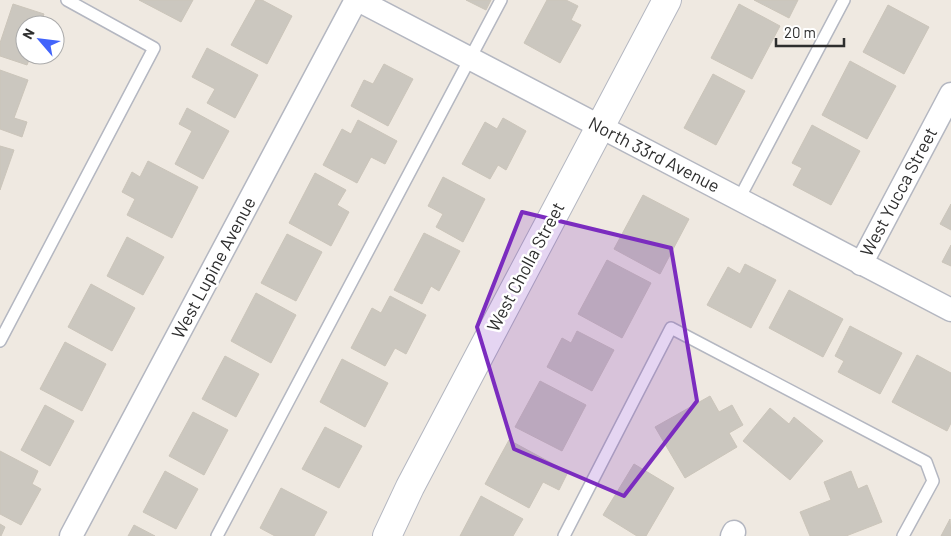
<svg xmlns="http://www.w3.org/2000/svg" width="951" height="536" font-family="Barlow,sans-serif">
<rect width="100%" height="100%" fill="#efe9e1"/>
<g fill="#cbc7bf" stroke="#cbc5ba">
<polygon points="139,0 193,0 181,22"/>
<polygon points="256,0 262,0 292,16 267,64 231,45"/>
<polygon points="466,0 491,0 486,10"/>
<polygon points="547,0 566,0 578,6 571,20 581,25 560,63 524,43"/>
<polygon points="754,0 798,0 789,18"/>
<polygon points="13,4 44,14 40,25 25,25 25,55 31,55 27,65 0,56 0,43"/>
<polygon points="739,4 780,26 752,79 711,58"/>
<polygon points="888,5 929,27 904,74 863,52"/>
<polygon points="207,48 258,75 235,118 207,103 215,89 192,77"/>
<polygon points="850,61 896,86 867,139 822,115"/>
<polygon points="384,64 413,79 388,126 351,106 364,80 373,84"/>
<polygon points="0,70 28,80 14,118 27,122 22,137 0,129"/>
<polygon points="713,74 745,91 716,145 684,128"/>
<polygon points="187,108 229,131 203,179 175,164 192,131 179,124"/>
<polygon points="503,118 526,131 506,170 498,165 490,179 462,164 485,122 497,129"/>
<polygon points="358,120 397,141 385,164 371,157 357,183 323,165 342,129 351,134"/>
<polygon points="812,125 860,151 831,205 793,185 802,168 792,163"/>
<polygon points="0,146 14,150 0,190"/>
<polygon points="148,161 198,187 172,238 127,215 135,199 122,192 132,172 140,177"/>
<polygon points="315,173 346,190 337,205 349,212 331,246 289,223"/>
<polygon points="443,177 485,199 463,242 436,227 443,214 428,206"/>
<polygon points="643,195 689,219 660,274 614,249"/>
<polygon points="951,204 951,230 940,224"/>
<polygon points="424,233 460,251 439,291 431,286 422,304 394,290"/>
<polygon points="287,234 322,252 296,301 261,283"/>
<polygon points="127,237 164,257 143,295 107,276"/>
<polygon points="951,245 951,266 942,262"/>
<polygon points="607,260 651,283 622,338 578,314"/>
<polygon points="745,264 776,280 751,328 707,305 728,267 740,274"/>
<polygon points="91,284 135,308 112,351 68,327"/>
<polygon points="789,290 843,319 823,357 769,328"/>
<polygon points="256,293 296,315 271,363 231,341"/>
<polygon points="390,296 426,315 406,354 395,348 385,366 351,348 372,308 381,313"/>
<polygon points="850,326 902,353 880,394 838,372 844,361 835,356"/>
<polygon points="577,331 614,350 592,391 547,367 562,338 571,343"/>
<polygon points="65,342 106,364 82,411 40,389"/>
<polygon points="917,355 951,373 951,423 947,431 892,402"/>
<polygon points="225,356 259,374 236,417 202,399"/>
<polygon points="342,359 388,383 365,427 320,402"/>
<polygon points="540,381 586,405 562,451 515,427"/>
<polygon points="710,396 719,412 732,405 743,425 729,433 737,447 685,478 655,427"/>
<polygon points="45,405 74,421 50,466 21,450"/>
<polygon points="770,408 789,424 794,417 823,441 790,480 743,441"/>
<polygon points="193,412 228,430 204,475 169,456"/>
<polygon points="325,427 362,446 339,488 302,469"/>
<polygon points="509,440 568,472 559,490 543,482 529,508 485,484"/>
<polygon points="0,451 38,471 32,484 41,489 21,525 0,514"/>
<polygon points="634,464 674,488 646,536 637,536 603,515"/>
<polygon points="165,471 198,489 176,529 143,512"/>
<polygon points="851,471 858,489 867,485 882,522 846,536 810,536 800,512 831,500 824,482"/>
<polygon points="281,488 327,512 314,536 275,536 260,528"/>
<polygon points="481,496 523,519 513,536 460,536"/>
<polygon points="950,519 951,536 941,536"/>
<polygon points="0,524 5,527 1,536 0,536"/>
<polygon points="134,525 155,536 128,536"/>
</g>
<g fill="none" stroke-linecap="round" stroke-linejoin="round">
<defs>
<g id="lane">
<polyline points="739,199 844,0"/>
<polyline points="0,341 154,48 67,0"/>
<polyline points="217,536 501,0"/>
<polyline points="564,536 671,328 926,462 933,481 903,536"/>
</g>
<g id="street">
<polyline points="358,0 951,310"/>
<polyline points="861,264 951,94"/>
<polyline points="71,536 356,0"/>
<polyline points="732,536 734,532"/>
</g>
<polyline id="secondary" points="387,536 410,487 667,0"/>
</defs>
<use href="#lane" stroke="#b4b7c1" stroke-width="14"/>
<use href="#street" stroke="#b4b7c1" stroke-width="25"/>
<use href="#secondary" stroke="#b4b7c1" stroke-width="30"/>
<use href="#lane" stroke="#fff" stroke-width="11"/>
<use href="#street" stroke="#fff" stroke-width="22"/>
<use href="#secondary" stroke="#fff" stroke-width="28"/>
</g>
<path fill="#7b2cbf" fill-opacity="0.2" stroke="#7b2cbf" stroke-width="4" stroke-linejoin="round" d="M522,212L671,248L697,401L624,496L514,449L477,327Z"/>
<g text-anchor="middle" stroke-width="5" stroke-linejoin="round" paint-order="stroke">
<g font-size="18" fill="#2e2e2e" stroke="#fff">
<text transform="translate(654 155) rotate(27)" y="6">North 33rd Avenue</text>
<text transform="translate(899 192) rotate(-62)" y="6">West Yucca Street</text>
<text transform="translate(526 267) rotate(-62)" y="6">West Cholla Street</text>
<text transform="translate(214 268) rotate(-62)" y="6">West Lupine Avenue</text>
</g>
</g>
<g transform="translate(40 40) rotate(298)"><circle r="24" fill="#ffffff" stroke="#ababab"/>
<path d="M0-4L9 19L0 12L-9 19Z" fill="#4264fb"/>
<text y="-8" font-size="14" font-weight="bold" text-anchor="middle" fill="#2e2e2e">N</text>
</g>
<path d="M776 38v8h68v-8" fill="none" stroke="#2e2e2e" stroke-width="2.5"/>
<text x="784" y="38" font-size="15" fill="#2e2e2e" stroke="#ffffff" stroke-width="4" paint-order="stroke">20 m</text>
</svg>
